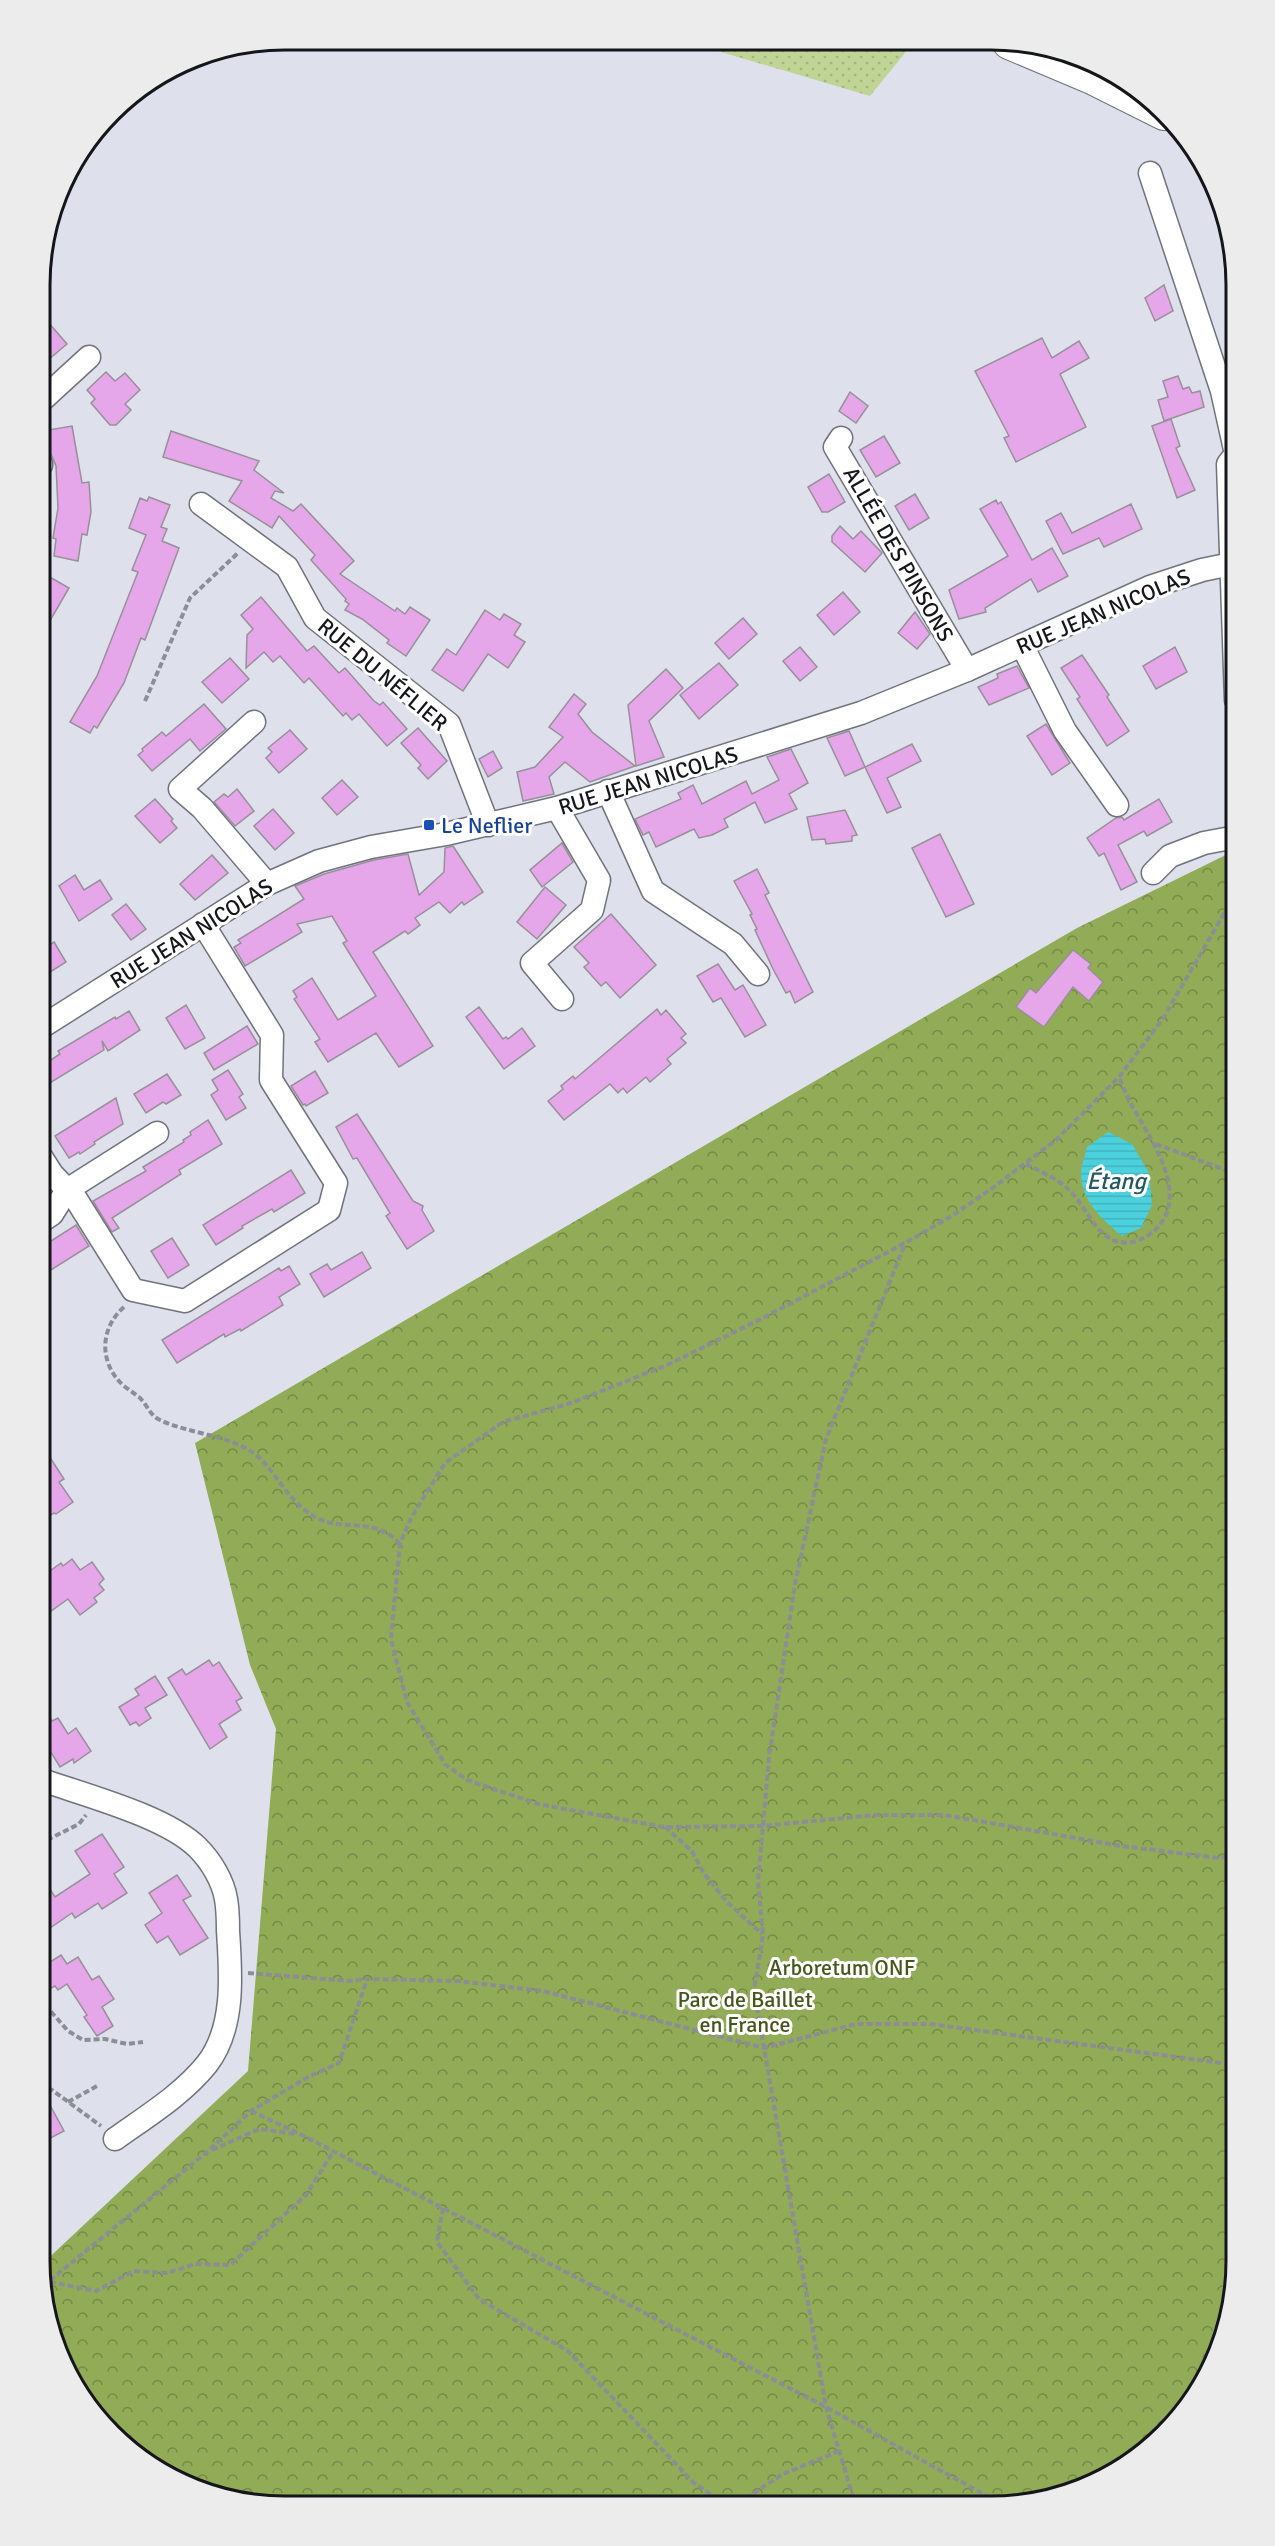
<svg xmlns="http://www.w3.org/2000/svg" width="1275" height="2546" font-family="Signika,sans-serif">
<defs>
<pattern id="grass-dots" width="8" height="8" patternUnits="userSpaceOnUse" patternTransform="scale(1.5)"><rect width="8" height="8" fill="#bfd495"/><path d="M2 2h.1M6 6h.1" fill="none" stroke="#a3b580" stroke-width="1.8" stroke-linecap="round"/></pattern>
<pattern id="forest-crowns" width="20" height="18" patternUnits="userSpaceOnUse" patternTransform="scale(1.5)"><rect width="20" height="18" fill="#91ab56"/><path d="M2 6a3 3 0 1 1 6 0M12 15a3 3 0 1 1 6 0" fill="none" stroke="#758a46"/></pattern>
<pattern id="water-rules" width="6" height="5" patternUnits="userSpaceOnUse" patternTransform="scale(1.5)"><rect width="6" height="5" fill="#4bd1dd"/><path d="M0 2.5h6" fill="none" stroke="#41b3bd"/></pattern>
</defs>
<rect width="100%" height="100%" fill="#dee1ec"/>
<polygon fill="url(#grass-dots)" points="684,41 913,43 870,96"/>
<polygon fill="url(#forest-crowns)" points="1236,850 1235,2278 1217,2355 1185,2411 1127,2465 1069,2494 990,2507 252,2505 190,2488 123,2446 80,2398 52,2340 40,2266 248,2071 276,1729 250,1665 195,1443 1077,928"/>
<path fill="url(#water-rules)" d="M1108,1132L1132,1144L1149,1173L1152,1205L1141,1228L1122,1236C1103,1220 1082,1202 1081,1175C1081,1166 1085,1156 1087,1147Z"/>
<g fill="#e5a6ea" stroke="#989099" stroke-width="1.5">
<polygon points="1164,285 1173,311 1155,321 1145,298"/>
<polygon points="41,314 67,344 41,366"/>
<polygon points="1042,338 1052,358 1079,341 1089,358 1060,374 1086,427 1016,462 1004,438 1009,436 975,371"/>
<polygon points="106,372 115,381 125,373 140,390 125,404 131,410 116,425 110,425 91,403 95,399 87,390"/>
<polygon points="1178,376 1183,389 1189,387 1192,393 1200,391 1204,407 1164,421 1158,400 1168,397 1163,381"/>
<polygon points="850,392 868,406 856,423 839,411"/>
<polygon points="1171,419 1180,446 1176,448 1195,490 1177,498 1152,426"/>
<polygon points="72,426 82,483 89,482 91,512 87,535 82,534 78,561 54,556 56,539 53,538 58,508 56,466 48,447 50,447 48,430"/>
<polygon points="171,431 259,461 254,470 284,493 275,491 271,498 293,511 301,504 354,561 340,574 395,611 397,608 405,614 410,607 430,620 406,656 387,643 389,640 362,619 345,610 349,604 345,601 346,599 311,560 315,555 279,516 272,528 229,501 242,481 163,457"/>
<polygon points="884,436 900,463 876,477 860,450"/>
<polygon points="829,474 845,502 828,512 822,512 808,487"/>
<polygon points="915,494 929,518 909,530 895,506"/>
<polygon points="149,497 170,505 161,527 167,529 162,541 179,548 145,640 141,638 124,683 97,728 94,726 90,733 70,722 97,676 138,572 132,570 146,535 129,528 140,498 147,501"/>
<polygon points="996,500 998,504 1001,502 1032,560 1052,548 1068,576 1038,592 1031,579 985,608 986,612 959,619 949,590 1008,556 980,509"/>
<polygon points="1131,504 1142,529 1104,547 1099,538 1063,554 1046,521 1061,513 1072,533"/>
<polygon points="840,526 853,539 861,531 882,553 865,572 832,542 832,536"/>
<polygon points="41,572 69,588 51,619 41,613"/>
<polygon points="843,592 860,612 834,635 817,615"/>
<polygon points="261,597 307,651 314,646 339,673 345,668 374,701 380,705 383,702 407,729 387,746 359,714 352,720 346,713 343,716 309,678 304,683 280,656 273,662 264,652 246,668 247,635 253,629 241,615"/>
<polygon points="485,610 500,620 504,614 521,624 514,635 525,642 508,668 488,654 463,691 432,670 447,649 456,655"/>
<polygon points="915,612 930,634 917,649 898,633"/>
<polygon points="743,618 757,634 729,659 715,643"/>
<polygon points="800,647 817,667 800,681 783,661"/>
<polygon points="1175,647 1187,672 1156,689 1143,666"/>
<polygon points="1082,655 1109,695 1107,697 1129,731 1107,746 1077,699 1080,697 1061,668"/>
<polygon points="230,658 249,679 222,703 202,682"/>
<polygon points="719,663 738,685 699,719 680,695"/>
<polygon points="1017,666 1029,688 989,705 978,687 998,678 997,674"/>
<polygon points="666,669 683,688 649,721 664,757 636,766 628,705"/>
<polygon points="574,694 586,704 578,714 592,732 635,766 590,782 565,762 549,777 554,794 523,801 517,772 535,767 563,737 549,727"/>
<polygon points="204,704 226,729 200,751 190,739 152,771 138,755 143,751 142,749 162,732 166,736"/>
<polygon points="1046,724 1070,763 1052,775 1027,736"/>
<polygon points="418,728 447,761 428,779 418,768 421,765 401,743"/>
<polygon points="290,730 307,749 279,773 266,758 272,752 268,748"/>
<polygon points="849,731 865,767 845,776 827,738"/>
<polygon points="912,744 921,761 887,778 901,807 887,813 865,767"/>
<polygon points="791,749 808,783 789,794 797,809 765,823 755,802 724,819 728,827 712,835 699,838 694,829 656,847 649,832 643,835 635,819 681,799 678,793 693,785 702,804 746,781 752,794 779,780 767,757"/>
<polygon points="493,751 502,768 488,777 479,759"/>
<polygon points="342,780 358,797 337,815 322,798"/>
<polygon points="237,789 254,811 235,826 214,802 224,794 228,797"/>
<polygon points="155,799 173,819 171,821 177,828 160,843 135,816"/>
<polygon points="1159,799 1172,822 1147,836 1144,831 1118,845 1137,882 1121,890 1104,853 1099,856 1087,838 1116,818 1122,817 1124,820"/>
<polygon points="273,809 294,833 275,850 254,826"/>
<polygon points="845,810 857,835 852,836 852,841 826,844 825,839 812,840 807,817"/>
<polygon points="940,834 974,904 946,917 912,848"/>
<polygon points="562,843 573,862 542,887 530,870"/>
<polygon points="453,846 483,892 464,905 462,902 450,913 439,902 415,918 420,925 408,934 405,931 373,952 433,1046 399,1067 376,1033 328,1062 315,1042 320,1039 294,999 297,997 293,991 312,978 338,1020 376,996 343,943 347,941 332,916 297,924 302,932 245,966 234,947 241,943 238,940 304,899 295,886 324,874 374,860 408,854 419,895 444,872 445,848"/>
<polygon points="212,855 228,873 195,900 180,884"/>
<polygon points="757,869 769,893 765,895 813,992 795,1003 790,991 786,993 773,969 755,930 757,929 750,915 752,914 734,881"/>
<polygon points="75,875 84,890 100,880 112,899 79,921 59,886"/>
<polygon points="545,887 566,905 537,939 517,922"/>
<polygon points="126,904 146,929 131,940 112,915"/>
<polygon points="611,914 656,965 620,998 606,982 601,986 584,967 589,963 574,947"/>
<polygon points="54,942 66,962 47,974 40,964 40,951"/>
<polygon points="1073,950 1091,964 1088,968 1103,982 1089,1001 1073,987 1044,1027 1016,1007 1030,988 1036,993"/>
<polygon points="718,964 735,990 743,985 766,1025 745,1037 721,998 713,1002 697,976"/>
<polygon points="186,1005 205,1038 185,1049 166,1018"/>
<polygon points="479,1007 503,1039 506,1037 508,1039 522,1028 535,1046 504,1069 466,1017"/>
<polygon points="657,1009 661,1015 666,1010 686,1034 681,1038 686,1043 667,1059 671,1064 650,1082 646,1077 627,1093 623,1088 618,1093 610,1084 564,1120 548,1101 563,1089 561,1086 573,1076 575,1079"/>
<polygon points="129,1011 140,1030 108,1051 102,1041 104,1050 40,1089 40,1067 60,1054 58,1051 115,1017 116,1019"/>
<polygon points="247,1026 258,1044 214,1070 204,1053"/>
<polygon points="228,1070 243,1094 239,1097 246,1108 226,1120 211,1095 218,1090 212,1080"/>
<polygon points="315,1071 328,1093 306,1106 305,1104 303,1105 291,1086"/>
<polygon points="167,1074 181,1095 166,1104 163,1102 146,1113 134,1094"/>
<polygon points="116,1098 123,1124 94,1142 95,1144 80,1154 79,1152 69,1158 55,1136"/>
<polygon points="357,1114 413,1201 423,1206 422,1210 434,1231 407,1249 386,1216 390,1213 357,1158 353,1159 336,1127"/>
<polygon points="208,1120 222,1144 179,1170 181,1174 112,1218 119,1228 112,1232 93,1201 146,1171 143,1167 184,1142 183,1140 191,1135 190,1132"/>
<polygon points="291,1170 305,1193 274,1212 272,1209 242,1226 243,1228 216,1245 203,1225"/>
<polygon points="76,1225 89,1246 51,1270 40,1252 40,1248"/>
<polygon points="172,1238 189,1265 168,1278 151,1251"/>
<polygon points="362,1252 371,1268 324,1297 310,1274 327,1264 331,1270"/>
<polygon points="289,1266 300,1284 279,1297 283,1305 241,1331 240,1329 225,1337 224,1334 177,1363 162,1340 279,1268 281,1271"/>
<polygon points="40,1442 64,1479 59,1482 73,1502 56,1514 54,1513 40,1521"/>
<polygon points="72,1559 80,1570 92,1562 104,1579 99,1584 104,1590 94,1598 97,1602 80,1615 68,1599 40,1619 40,1589 48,1583 43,1576 61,1563 63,1566"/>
<polygon points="209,1660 213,1666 219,1662 242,1698 236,1701 241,1710 219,1724 227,1737 210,1749 168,1678 182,1669 186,1675"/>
<polygon points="155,1676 167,1695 145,1708 151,1718 139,1726 136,1722 130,1725 119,1707 139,1695 135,1689"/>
<polygon points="40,1703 52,1721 58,1718 68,1734 76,1728 91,1751 74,1763 73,1759 60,1767 49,1749 40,1755"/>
<polygon points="102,1834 124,1867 114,1874 127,1893 102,1909 98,1903 75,1918 72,1913 50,1928 39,1912 39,1896 50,1889 55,1897 90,1874 75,1851"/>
<polygon points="177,1875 191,1896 183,1900 208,1938 180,1955 168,1936 157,1943 145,1925 162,1913 149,1893"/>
<polygon points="61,1955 67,1964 78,1957 92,1980 99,1976 114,1999 102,2007 113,2026 97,2036 84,2017 87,2015 67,1984 58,1990 55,1986 49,1989 39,1974 39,1969"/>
<polygon points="39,2085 64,2131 39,2144"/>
</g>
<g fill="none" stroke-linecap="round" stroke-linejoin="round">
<defs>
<g id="minor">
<polyline points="1150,173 1222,391 1236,454"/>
<polyline points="41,401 89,357"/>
<polyline points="841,438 835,447 967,670"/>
<polyline points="1236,454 1228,464 1236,700"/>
<polyline points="41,465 41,464"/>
<polyline points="201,504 287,567 315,618 449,724 488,825"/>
<polyline points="1022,645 1065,731 1117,805"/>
<polyline points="254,722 180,789 202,808 267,884"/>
<polyline points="608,791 653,891 733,944 758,974"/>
<polyline points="557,808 599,880 592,910 532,963 562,999"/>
<polyline points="1153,873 1170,856 1204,843 1236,837"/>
<polyline points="40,1028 267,884 319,861 371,847 446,834 557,808 861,713 967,670 1150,587 1202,570 1236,563"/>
<polyline points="40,1155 52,1174 76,1199 133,1290 185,1301 329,1210 336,1183 271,1080 272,1035 203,924"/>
<polyline points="40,1222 52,1214 67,1190 157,1133"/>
<path d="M39,1779C84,1795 166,1816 198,1848C211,1861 223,1881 226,1899C228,1910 228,1921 228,1931C231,1974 235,2028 207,2064C182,2095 147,2116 115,2139"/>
</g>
<polyline id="highway" points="1009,43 1092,78 1164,114"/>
</defs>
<use href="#minor" stroke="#70737d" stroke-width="25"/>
<use href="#highway" stroke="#70737d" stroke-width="34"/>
<g stroke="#8c8e96" stroke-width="4" stroke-dasharray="6 3" stroke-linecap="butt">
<polyline points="145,701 190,598 238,553"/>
<polyline points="1156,1144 1236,1174"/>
<path d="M1026,1164C1039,1171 1054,1177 1066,1187C1084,1202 1092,1231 1115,1241C1127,1245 1141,1241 1150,1234C1195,1201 1152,1141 1132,1106C1127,1097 1123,1087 1119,1077"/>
<path d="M124,1307C99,1329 99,1364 124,1386C129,1390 134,1393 139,1397C147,1404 150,1416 160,1420C187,1433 232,1436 255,1454C278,1473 288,1504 319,1519C340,1529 366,1521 386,1533C391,1535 396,1540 400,1544"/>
<polyline points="665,1827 692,1851 703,1872 727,1902 762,1934"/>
<polyline points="39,1844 79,1824 86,1815"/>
<polyline points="1236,1856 1219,1858 1121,1846 945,1815 875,1815 763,1826 664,1827 538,1804 467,1780 445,1764 407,1702 391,1639 400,1544 411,1518 445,1463 503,1422 571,1403 665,1366 761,1319 905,1243 950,1217 994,1187 1056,1140 1119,1077 1162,1020 1236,893"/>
<polyline points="248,1973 350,1981 367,1979 458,1981 543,1991 764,2048 856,2024 930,2024 1236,2065"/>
<polyline points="39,1998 68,2031 83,2040 105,2039 127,2044 143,2042"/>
<polyline points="39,2086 52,2090 101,2126"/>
<polyline points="68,2102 97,2086"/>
<polyline points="251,2111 302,2135 826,2407 1003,2505"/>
<polyline points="212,2150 259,2129 296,2134"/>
<polyline points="443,2208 437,2242 479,2299 568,2351 693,2482 716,2498 737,2504 783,2474 839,2451"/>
<polyline points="50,2282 96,2291 134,2271 167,2273 195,2264 230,2265 306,2195 333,2152"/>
<polyline points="43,2286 207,2152 251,2111 308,2077 339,2063 367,1979"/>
<polyline points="856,2507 826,2407 754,1990 763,1935 758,1881 769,1758 795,1584 826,1439 905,1244"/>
</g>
<use href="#minor" stroke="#fff" stroke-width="22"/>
<use href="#highway" stroke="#fff" stroke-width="32"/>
</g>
<rect fill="#1a4fb4" stroke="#fff" stroke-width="2" x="423" y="819" width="12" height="12" rx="3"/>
<g text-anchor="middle" stroke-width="6" stroke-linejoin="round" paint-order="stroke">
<g font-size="22" fill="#15161a" stroke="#fff">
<text transform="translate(899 554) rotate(60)" y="8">ALLÉE DES PINSONS</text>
<text transform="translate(1103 611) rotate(-23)" y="8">RUE JEAN NICOLAS</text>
<text transform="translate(383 674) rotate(40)" y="8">RUE DU NÉFLIER</text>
<text transform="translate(648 780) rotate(-17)" y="8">RUE JEAN NICOLAS</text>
<text transform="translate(191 933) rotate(-32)" y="8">RUE JEAN NICOLAS</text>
</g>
<g font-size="22" fill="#164399" stroke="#fff" text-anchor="start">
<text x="441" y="833">Le Neflier</text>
</g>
<g font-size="22" fill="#46571a" stroke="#fff">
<text x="842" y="1975">Arboretum ONF</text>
<text x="745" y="2007">Parc de Baillet<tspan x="745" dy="25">en France</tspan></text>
</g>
<g font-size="24" font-style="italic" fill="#235a60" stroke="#fff">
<text x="1116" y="1189">Étang</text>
</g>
</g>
<path d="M0 0H1275V2546H0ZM285 50H991A235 235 0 0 1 1226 285V2261A235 235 0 0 1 991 2496H285A235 235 0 0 1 50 2261V285A235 235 0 0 1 285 50Z" fill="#ececed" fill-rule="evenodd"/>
<path fill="none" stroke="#15161a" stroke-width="3" d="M285 50H991A235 235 0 0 1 1226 285V2261A235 235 0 0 1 991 2496H285A235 235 0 0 1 50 2261V285A235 235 0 0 1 285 50Z"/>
</svg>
